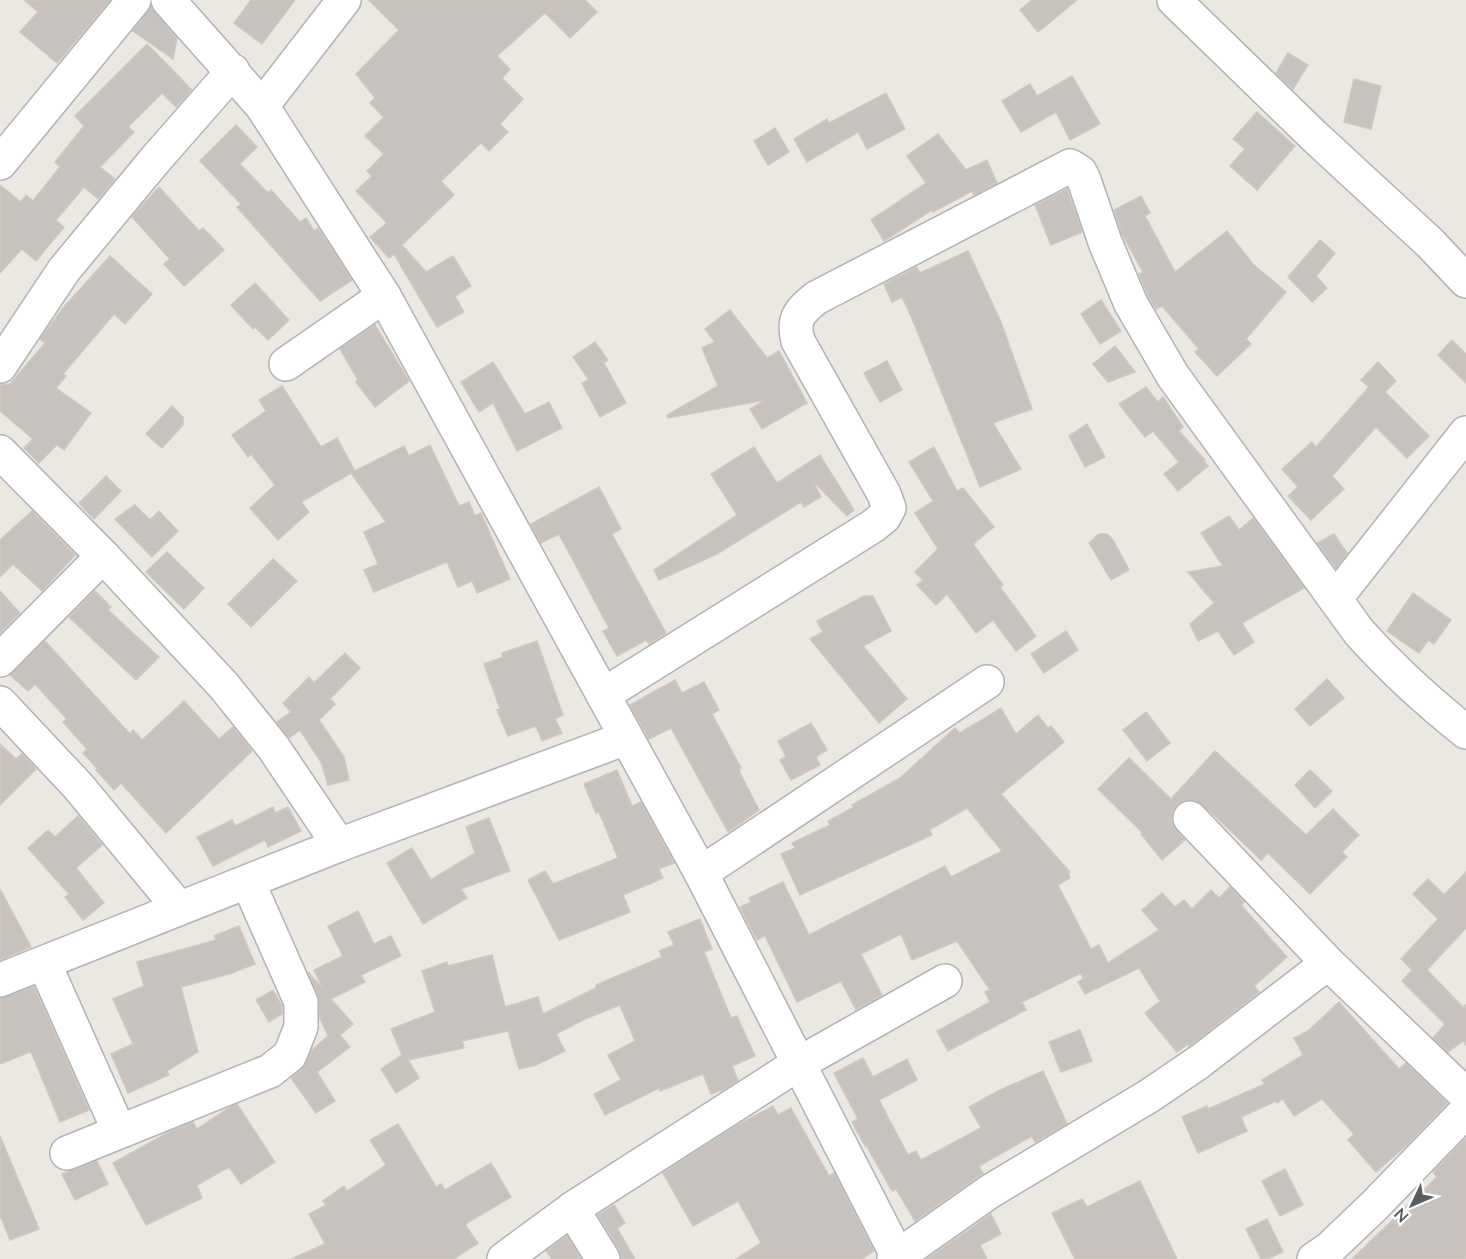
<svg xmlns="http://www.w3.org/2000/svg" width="1466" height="1259" font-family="Lato,sans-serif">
<rect width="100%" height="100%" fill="#ebe7e1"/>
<g fill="#c7c2be" stroke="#d0c8c0" stroke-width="1.5">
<polygon points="24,0 110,0 57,63 20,32 38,12"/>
<polygon points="251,0 295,0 262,44 234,23"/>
<polygon points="369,0 585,0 597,12 570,38 545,13 497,56 510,69 502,78 523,99 500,124 508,132 489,151 481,143 441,181 454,195 402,245 426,272 453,256 471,286 455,296 464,312 437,327 394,254 389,258 370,237 387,223 356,191 372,176 367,171 384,154 365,136 384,117 370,103 375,98 356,74 399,30"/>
<polygon points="1032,0 1077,0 1038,32 1020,10"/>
<polygon points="151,7 177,39 173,59 133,31"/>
<polygon points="147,44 192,90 176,107 162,93 128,127 134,132 100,167 115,179 98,199 84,187 56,220 64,227 36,261 22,249 0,273 0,185 21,202 26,195 33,201 60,167 55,162 84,126 75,116"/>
<polygon points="1288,53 1308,65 1293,89 1276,73"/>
<polygon points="1072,76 1100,124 1070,140 1056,112 1021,132 1002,101 1030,84 1037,96"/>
<polygon points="1354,79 1381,86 1371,129 1344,122"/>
<polygon points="886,93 905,129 867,149 858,132 807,162 794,139 827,119 829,123"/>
<polygon points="1257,112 1295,146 1257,190 1230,166 1245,149 1233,139"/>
<polygon points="236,125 257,147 240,164 268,193 271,190 300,222 306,218 314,231 318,228 352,280 320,301 237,207 241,204 200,161"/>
<polygon points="775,128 789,152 768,165 754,141"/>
<polygon points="938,134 966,170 987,160 997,183 974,195 972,191 933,212 932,210 884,241 871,220 926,183 907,156"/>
<polygon points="159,187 199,231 203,228 224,250 184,286 164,264 170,259 132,217"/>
<polygon points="1067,189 1082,232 1051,245 1035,205"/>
<polygon points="1141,196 1150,213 1145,216 1175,272 1227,231 1253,264 1286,292 1246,339 1251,344 1217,376 1195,352 1199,349 1162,306 1156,309 1148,296 1139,274 1143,272 1122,234 1114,210"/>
<polygon points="1320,240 1335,253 1316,276 1327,288 1312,302 1288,277"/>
<polygon points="968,251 1001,322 1032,409 993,423 1021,469 980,487 911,316 902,297 892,302 884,284 917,267 920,273"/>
<polygon points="110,256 152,294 125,324 114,314 63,374 66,376 56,388 91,413 64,450 57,445 39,463 24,448 33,439 0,411 0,385 10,384 45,343 40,339 63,308"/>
<polygon points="255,283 289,320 268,340 255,327 253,329 231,305"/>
<polygon points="1101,300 1121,331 1100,344 1081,314"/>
<polygon points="730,310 767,358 779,351 807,403 762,429 750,409 765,400 668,418 667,415 718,386 702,348 715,342 705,329"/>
<polygon points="375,325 409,381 375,407 356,382 358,380 340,349"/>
<polygon points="1452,340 1466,354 1466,383 1438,355"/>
<polygon points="595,342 608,360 604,363 626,403 600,417 582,383 589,380 573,357"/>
<polygon points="1115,346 1135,372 1108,382 1093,364"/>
<polygon points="887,361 902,390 880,402 864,373"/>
<polygon points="493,362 525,414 549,402 562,428 517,451 493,403 479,412 461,382"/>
<polygon points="1378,362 1396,381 1385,392 1429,436 1407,458 1376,427 1332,476 1344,489 1311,520 1288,496 1298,487 1282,469 1312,442 1316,447 1369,387 1361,380"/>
<polygon points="282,386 321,447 337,438 355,471 404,446 409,456 430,445 459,506 469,502 475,516 481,513 510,579 477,593 472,581 458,587 447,562 374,592 364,570 378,564 364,532 386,522 351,473 301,502 309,512 278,540 250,508 275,485 251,454 248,457 232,435 266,411 259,400"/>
<polygon points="1146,387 1158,402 1163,397 1183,427 1179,431 1205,460 1203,461 1208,466 1178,491 1164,474 1179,462 1153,431 1145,437 1119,404"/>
<polygon points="172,406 183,417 183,425 162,448 146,434"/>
<polygon points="1087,424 1105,457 1085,467 1069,436"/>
<polygon points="754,447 777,483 820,455 854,510 847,516 813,481 821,497 804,507 801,502 717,554 659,580 654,570 737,515 711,474"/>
<polygon points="934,447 957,491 963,488 994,527 973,544 1003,585 1000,587 1036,636 1016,651 993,620 976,633 947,594 936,605 917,585 923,580 915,572 938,549 915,513 933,501 909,462"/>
<polygon points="106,476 121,491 94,519 79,503"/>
<polygon points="599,487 621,529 612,534 666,633 649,644 646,640 617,656 603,631 609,628 559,534 541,543 531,524"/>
<polygon points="135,505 150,520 159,511 178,531 152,557 115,519"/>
<polygon points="32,511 75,555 42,591 13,564 0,577 0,540"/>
<polygon points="1229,516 1239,530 1253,518 1304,588 1242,623 1254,642 1234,655 1218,631 1198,641 1190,624 1214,603 1188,572 1223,566 1201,533"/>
<polygon points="1099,534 1107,534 1113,540 1129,570 1111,580 1089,543"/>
<polygon points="1334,534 1347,553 1336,568 1317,543"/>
<polygon points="167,552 204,588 184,609 146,572"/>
<polygon points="273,559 297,581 251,627 228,604"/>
<polygon points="0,591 20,613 0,633"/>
<polygon points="95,591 111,607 108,610 159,657 136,680 69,617"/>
<polygon points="1413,593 1451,620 1434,644 1428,640 1419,653 1387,631"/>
<polygon points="864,596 873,596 891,631 863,646 907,699 879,723 810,639 823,632 817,621"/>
<polygon points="1066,631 1078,650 1044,673 1031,654"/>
<polygon points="45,641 130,734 133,730 142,740 184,701 219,739 233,727 252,751 166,833 121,783 114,790 96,770 98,769 83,753 87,749 63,722 67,719 35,684 28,691 10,675"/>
<polygon points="537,641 563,715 555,719 562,733 542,741 536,726 508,736 497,710 500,709 484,664 503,657 502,653"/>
<polygon points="345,653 360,668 330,699 335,704 319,720 344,757 349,780 328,785 321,762 300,730 289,738 277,722 291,712 283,703 309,677 314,683"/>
<polygon points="1327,679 1344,698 1310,726 1295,709"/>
<polygon points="675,680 682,693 704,682 719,710 712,714 741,768 739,769 741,775 759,810 728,832 671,728 649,739 630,705"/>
<polygon points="1001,708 1016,734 1038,715 1048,728 1051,726 1064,742 1001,794 1070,872 1068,873 1070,878 1058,885 1091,949 1099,945 1108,963 1159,930 1142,910 1162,893 1175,907 1184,900 1192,909 1211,890 1219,898 1230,887 1244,902 1241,905 1287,957 1254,986 1259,992 1189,1046 1188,1044 1177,1052 1145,1013 1160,1001 1139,968 1085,994 1078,982 1089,975 1083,978 1081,973 1022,1002 1026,1010 948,1051 937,1031 990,1002 985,992 990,990 957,941 912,960 901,934 861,954 882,995 856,1010 841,981 797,1002 765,936 757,940 740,907 751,902 749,898 783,882 809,935 945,866 951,877 1002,851 967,808 929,830 932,835 800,895 781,854 795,848 792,843 830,825 828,821 854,807 852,805 900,778 955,728 960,733"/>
<polygon points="1146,712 1170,743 1147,761 1123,730"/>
<polygon points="811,723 827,750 816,757 820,765 791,780 780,760 786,757 778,741"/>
<polygon points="0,744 16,759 22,754 36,769 0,805"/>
<polygon points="1215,751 1306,835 1333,809 1359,835 1342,852 1347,857 1310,894 1268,853 1261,860 1215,816 1195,800 1185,800 1177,805 1172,812 1172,823 1185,840 1162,860 1141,834 1143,833 1098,789 1129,758 1171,799"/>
<polygon points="617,770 632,806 641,802 674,863 659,869 663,878 623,895 630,912 559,940 528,880 545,871 553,884 618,858 599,812 596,813 584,784"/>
<polygon points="1310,770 1332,791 1315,808 1295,785"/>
<polygon points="273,807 275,813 288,807 301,831 268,847 265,840 213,866 197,837 232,820 235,826"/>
<polygon points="78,816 102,845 76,868 104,903 83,920 65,897 69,894 28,848 48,830 55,837"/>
<polygon points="489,818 510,871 461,889 467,898 423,924 387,863 412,848 431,880 475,853 466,827"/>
<polygon points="1466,872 1466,928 1427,970 1463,1007 1466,1005 1466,1045 1463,1041 1448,1052 1433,1038 1445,1024 1402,981 1412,970 1401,959 1438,919 1413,894 1428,879 1444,895"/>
<polygon points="0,889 31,947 0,960"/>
<polygon points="358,911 374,944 391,936 401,956 361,975 365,982 331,999 353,1024 340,1035 350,1047 317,1072 335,1101 316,1113 291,1078 302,1069 312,1050 328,1036 320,1018 318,995 308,972 323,989 314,970 343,956 328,926"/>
<polygon points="700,919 712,949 704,952 731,1018 737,1016 755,1056 732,1066 738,1080 725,1089 711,1094 703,1074 660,1091 659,1088 605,1115 594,1094 621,1080 608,1055 635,1041 620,1005 585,1019 556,1034 565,1051 536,1065 519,1069 508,1031 462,1041 464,1048 408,1060 419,1078 396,1093 381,1069 402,1055 391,1029 435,1012 422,971 447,962 448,966 492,955 505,1007 538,997 543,1014 596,988 596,985 662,957 659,951 674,945 668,932"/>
<polygon points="239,926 255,964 229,974 181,987 198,1052 167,1071 169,1075 128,1093 111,1054 133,1044 113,999 144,986 137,962 216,940 214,936"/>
<polygon points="34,987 89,1110 60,1122 32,1054 30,1052 0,1064 0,998"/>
<polygon points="273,990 282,1006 282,1014 269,1022 256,1000"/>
<polygon points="1339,1002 1399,1069 1406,1063 1447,1103 1408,1144 1376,1172 1348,1140 1354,1134 1322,1099 1294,1116 1283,1099 1277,1103 1276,1101 1241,1117 1247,1131 1198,1153 1182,1117 1207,1106 1208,1109 1265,1084 1262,1080 1303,1055 1294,1038 1308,1031"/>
<polygon points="1080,1030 1092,1061 1061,1072 1049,1042"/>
<polygon points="863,1058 873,1077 907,1059 917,1080 879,1100 908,1155 916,1151 921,1160 981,1128 969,1107 998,1091 1043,1071 1067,1124 1035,1142 1032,1136 979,1166 983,1173 915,1221 896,1189 892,1191 866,1145 865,1146 852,1122 858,1119 834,1073"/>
<polygon points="237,1104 275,1162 241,1184 229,1167 197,1185 202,1198 146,1225 113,1163 171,1131 193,1122 197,1129 227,1109"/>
<polygon points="773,1106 778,1115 791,1108 829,1176 834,1173 874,1251 862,1259 736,1259 761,1243 738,1201 693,1226 663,1173 734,1127"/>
<polygon points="398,1124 436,1187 441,1184 445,1190 491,1163 511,1197 467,1223 466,1226 478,1243 454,1259 291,1259 325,1244 309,1214 326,1205 323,1201 344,1186 347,1191 386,1165 370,1140"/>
<polygon points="0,1136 39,1229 10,1240 0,1215"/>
<polygon points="1466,1138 1466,1259 1352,1259 1437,1177 1433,1172"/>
<polygon points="97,1161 108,1184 75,1200 62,1174"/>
<polygon points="1285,1169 1303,1205 1280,1216 1262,1181"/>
<polygon points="1140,1181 1177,1259 1075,1259 1052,1213 1082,1199 1087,1207"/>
<polygon points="614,1205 625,1223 617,1228 635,1259 622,1259 619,1249 598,1215"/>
<polygon points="991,1214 1001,1234 980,1245 987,1259 927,1259"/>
<polygon points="1267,1219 1283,1252 1267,1259 1261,1259 1246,1229"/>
<polygon points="567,1236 581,1259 552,1259 546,1251"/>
</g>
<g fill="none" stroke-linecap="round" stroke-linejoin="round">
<defs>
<g id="minor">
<polyline points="168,0 262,106 384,296 701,873 899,1259"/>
<polyline points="1174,0 1314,136 1430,243 1466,281"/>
<polyline points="262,106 344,0"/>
<polyline points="0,163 134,0"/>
<polyline points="286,364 384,296"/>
<polyline points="0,366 64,270 155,160 233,71"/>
<polyline points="0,452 103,556 224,686 273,747 339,845"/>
<polyline points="1335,599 1466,433"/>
<polyline points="0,660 103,556"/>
<path d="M603,695L873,526L884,517L889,508L884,494L798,341C792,318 800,311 816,298L1070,166L1080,172L1084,180L1105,242L1131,304L1173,376L1359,632C1392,669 1427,701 1466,732"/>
<polyline points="0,703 78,786 179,908"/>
<polyline points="1190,818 1328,963 1466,1095"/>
<polyline points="701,873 987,682"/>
<polyline points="44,963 119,1131"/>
<polyline points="0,980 339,845 626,738"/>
<polyline points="67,1153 270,1071 290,1055 301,1027 301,1002 248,882"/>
<polyline points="572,1209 603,1259"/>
<polyline points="504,1259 572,1209 798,1064 945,981"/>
<polyline points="894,1259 989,1192 1149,1096 1199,1062 1328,963"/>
<polyline points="1314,1259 1330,1248 1374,1206 1466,1111"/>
</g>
</defs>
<use href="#minor" stroke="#afb3b6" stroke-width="36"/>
<use href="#minor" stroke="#fff" stroke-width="33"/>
</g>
<g transform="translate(1412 1205) rotate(226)" stroke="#ffffff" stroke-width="4.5" paint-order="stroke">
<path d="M0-4.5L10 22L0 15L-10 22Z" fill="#5a5e61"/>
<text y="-9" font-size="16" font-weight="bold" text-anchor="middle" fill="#5a5e61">N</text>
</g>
</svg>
